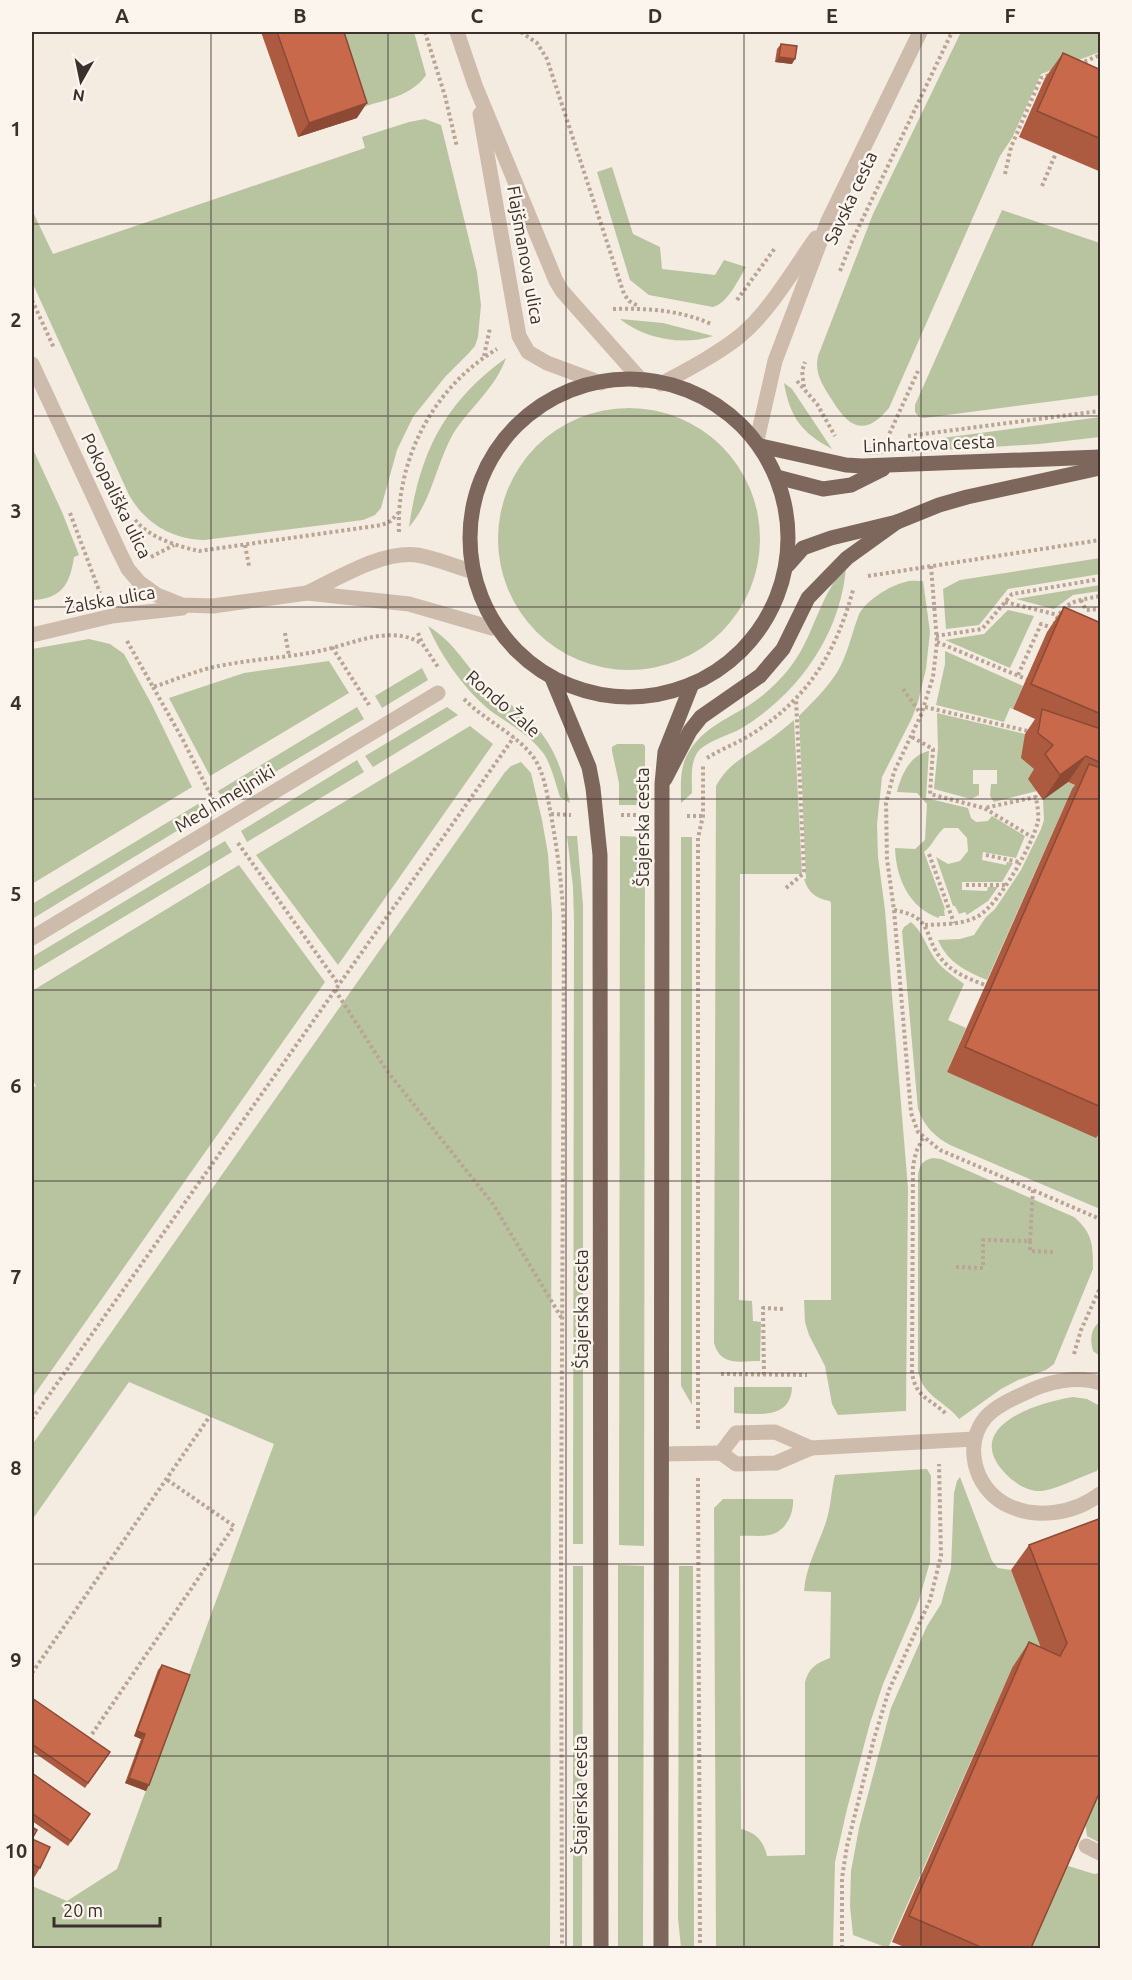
<svg xmlns="http://www.w3.org/2000/svg" width="1132" height="1980" font-family="Ubuntu,sans-serif">
<rect width="100%" height="100%" fill="#f4ebe1"/>
<g fill="#b8c4a0">
<path d="M335,32H414L426,75C411,97 383,100 360,108Z"/>
<path d="M961,32H1100V52L1041,74L1012,138L1000,156L889,408C865,437 849,428 832,400C823,386 814,373 818,356L873,214Z"/>
<path d="M425,119L441,125L477,272L481,305L478,337L475,346L468,354L445,377L413,417L397,450L381,508L375,515L363,520L204,540C171,539 145,523 129,495L32,282V210L53,254L365,148L362,137L409,122Z"/>
<path d="M612,167L633,234L660,247L662,269L715,275L724,260L746,267C738,280 728,303 713,307L649,295L630,280L597,172Z"/>
<polygon points="1002,210 1100,243 1100,395 924,418 919,417 915,412 915,405"/>
<path d="M620,319L663,323L713,336C682,346 645,339 620,319Z"/>
<path d="M506,358C495,389 470,407 453,434C436,464 432,501 409,527C420,452 444,403 506,358Z"/>
<path d="M784,383L792,389L832,449C802,433 790,418 784,383Z"/>
<circle cx="629" cy="539" r="131"/>
<polygon points="1100,417 1100,437 1039,444 867,455 867,448"/>
<path d="M32,447L62,512L79,555L74,557C70,584 62,599 32,600Z"/>
<polygon points="1100,558 1100,574 1008,589 979,625 946,629 943,589 960,580"/>
<path d="M846,567C841,634 798,694 742,728C730,735 704,742 697,753C690,765 692,779 692,793L681,803C681,785 679,766 690,750C705,727 729,718 751,704C765,695 778,682 788,670C814,639 818,596 846,567Z"/>
<path d="M923,581L930,632L926,669L918,702L912,718L882,777L877,824L878,857L885,910L908,1188L906,1411L838,1415L832,1404L825,1366L809,1335L805,1322L804,1300H831V903L830,901C816,899 808,892 804,879H806L799,716C812,703 826,689 836,674C847,657 851,636 858,617C863,602 889,586 905,582C910,580 918,581 923,581Z"/>
<polygon points="1100,585 1100,591 1073,595 1054,609 1016,599"/>
<polygon points="1008,610 1034,616 1010,668 945,640 984,634"/>
<path d="M428,626C454,642 463,662 483,683C495,695 510,703 523,714C552,738 562,768 570,803L560,797C555,782 552,767 544,754C529,733 506,723 487,708C462,686 441,656 428,626Z"/>
<polygon points="89,639 110,644 124,654 152,705 192,787 32,884 32,649"/>
<polygon points="945,651 1023,686 1013,709 1010,708 1004,722 936,705 945,664"/>
<polygon points="329,661 349,693 210,776 169,698 244,673"/>
<polygon points="422,668 428,680 382,708 375,696"/>
<polygon points="357,707 364,719 225,802 218,791"/>
<polygon points="447,707 458,715 373,767 365,756"/>
<polygon points="937,713 1025,734 1035,770 1037,791 994,802 990,796 991,784 997,784 997,770 973,770 973,784 979,784 979,795 971,799 934,789 938,748"/>
<path d="M794,720L802,874H740L739,1300L752,1301L753,1321L761,1322L760,1361C740,1361 721,1367 714,1343L716,786C728,764 743,758 763,744C774,737 784,728 794,720Z"/>
<polygon points="470,726 493,744 338,965 256,855"/>
<polygon points="617,744 643,744 645,746 645,805 619,805 619,783 612,751 612,747"/>
<path d="M929,751L926,798L968,808L971,818L976,822L988,821L992,816L1025,836L1016,858L983,852L982,860L1006,865L1007,862L1013,863L1002,882H962V890L987,891L988,887H998L988,901L967,915L965,912L959,914L955,906H953L936,857L948,864L960,861L968,851L967,838L958,828H944C935,836 933,845 924,852L945,909L944,911L945,916H939V918C909,908 896,878 895,848L915,849L925,840L927,804L917,793L897,792C901,775 910,755 929,751Z"/>
<polygon points="357,760 364,772 247,842 241,831"/>
<polygon points="521,762 531,773 542,820 548,854 552,913 550,1948 32,1948 32,1886 67,1901 117,1869 274,1444 129,1382 32,1520 32,1445 505,772 511,766"/>
<path d="M1068,782L1089,791L1072,789L987,980C966,971 948,963 938,940L960,939L974,935L986,917L995,909L1021,870L1041,829L1044,820L1043,800Z"/>
<polygon points="203,801 208,812 32,919 32,904"/>
<polygon points="567,836 577,836 583,905 583,1544 573,1544 574,921 573,887"/>
<polygon points="620,836 645,837 644,1546 619,1545"/>
<polygon points="681,837 692,837 692,1405 681,1386"/>
<polygon points="225,841 232,852 32,972 32,957"/>
<polygon points="239,865 325,982 32,1398 32,1088 36,1086 32,1079 32,991"/>
<path d="M911,922C923,932 926,946 935,959C942,969 954,976 964,984L948,1020L966,1028L947,1072L1100,1128V1209L950,1145C935,1137 924,1126 918,1109L902,931L904,927Z"/>
<path d="M933,1158L941,1159L1074,1217C1093,1233 1093,1246 1093,1269L1054,1364L1046,1370L1018,1380L1001,1389L959,1419C944,1400 923,1397 918,1371V1176C919,1166 922,1160 933,1158Z"/>
<path d="M1100,1321V1356L1093,1351C1090,1339 1090,1330 1100,1321Z"/>
<path d="M734,1387H792C791,1420 757,1414 734,1413Z"/>
<path d="M1073,1397L1087,1399L1100,1406V1463L1097,1471C1085,1475 1050,1492 1040,1491C1026,1491 1013,1482 1004,1472C962,1426 1039,1402 1073,1397Z"/>
<path d="M927,1469L931,1476L930,1562L919,1600L883,1684L870,1723L847,1809L835,1862L833,1948H716L714,1508L723,1499H793C794,1514 786,1531 770,1535C761,1537 750,1535 740,1536L741,1829C756,1833 763,1840 767,1856L805,1855V1682C809,1668 816,1663 830,1658L831,1592L804,1591C806,1566 818,1546 826,1522C831,1507 831,1491 835,1475Z"/>
<polygon points="960,1477 992,1561 998,1568 1011,1570 1049,1668 1012,1668 888,1948 853,1935 850,1906 851,1871 859,1828 891,1708 927,1626 941,1604 951,1568 954,1493 957,1481"/>
<polygon points="618,1565 644,1566 643,1948 618,1948"/>
<polygon points="573,1566 583,1566 582,1948 573,1948"/>
<polygon points="679,1566 693,1566 694,1948 681,1948 678,1918"/>
<polygon points="1100,1774 1100,1843 1087,1836 1084,1813"/>
<polygon points="1062,1864 1094,1874 1100,1873 1100,1948 1024,1948"/>
</g>
<g fill="none" stroke-linecap="round" stroke-linejoin="round">
<g stroke="#b9a596" stroke-width="4" stroke-dasharray="3 3" stroke-linecap="butt">
<polyline points="425,32 445,96 457,147"/>
<polyline points="521,32 537,43 547,59 624,294 629,301 638,306"/>
<polyline points="1079,64 1100,55"/>
<polyline points="1005,174 1011,147 1041,78 1049,75"/>
<polyline points="1042,186 1056,153"/>
<polyline points="840,271 852,241 952,32"/>
<polyline points="32,300 54,348"/>
<polyline points="737,300 775,248"/>
<path d="M613,309C647,308 680,310 711,324"/>
<polyline points="484,356 490,328"/>
<polyline points="797,381 817,404 835,436"/>
<polyline points="804,387 802,371 805,362"/>
<polyline points="908,436 1100,411"/>
<polyline points="887,439 918,371"/>
<polyline points="70,513 100,593"/>
<path d="M135,520C150,538 177,546 199,551L382,525L391,521L398,513"/>
<path d="M399,532C396,458 434,387 497,349"/>
<polyline points="245,545 249,566"/>
<polyline points="151,557 174,545"/>
<polyline points="931,566 937,642 933,677 921,715 894,772 886,803 887,859 894,910 911,1113 918,1132 940,1150 1100,1219"/>
<polyline points="868,576 1100,540"/>
<polyline points="1081,600 1086,610 1100,609"/>
<polyline points="1005,602 1058,615"/>
<polyline points="285,633 289,656"/>
<polyline points="418,633 422,643 438,667"/>
<polyline points="936,636 982,629 1012,594 1100,579"/>
<path d="M127,641L153,687C175,680 197,670 219,666C252,659 286,658 319,651C351,645 389,624 421,643"/>
<polyline points="937,642 1026,679"/>
<polyline points="332,647 369,705"/>
<path d="M1018,675L1041,624L1053,628C1062,601 1075,601 1100,596"/>
<polyline points="153,687 183,740 213,800"/>
<polyline points="903,689 921,714"/>
<path d="M464,699C485,721 517,734 534,758C544,773 547,793 550,810C558,852 563,892 564,934L561,1555L562,1948"/>
<polyline points="925,707 1032,732"/>
<polyline points="912,737 933,749 930,794 984,808 1032,837"/>
<path d="M707,758C721,749 738,743 752,734C808,698 836,653 853,590"/>
<polyline points="551,814 571,815"/>
<polyline points="621,815 637,815"/>
<polyline points="687,816 703,816"/>
<polyline points="238,843 339,985"/>
<polyline points="929,854 954,923"/>
<polyline points="986,855 1019,862"/>
<polyline points="966,885 1006,885"/>
<polyline points="786,888 803,874 804,871 796,699"/>
<path d="M894,910C937,918 921,937 944,962C955,974 970,979 985,985"/>
<path d="M925,925C944,924 964,925 980,915C1000,902 1033,844 1038,821C1039,813 1037,805 1036,797L984,808"/>
<polyline points="335,990 387,1071 493,1204 561,1317"/>
<path d="M923,1138L916,1152L913,1166L912,1373C916,1399 932,1399 947,1415"/>
<polyline points="1030,1241 1030,1251 1053,1252"/>
<polyline points="956,1267 983,1268 983,1240 1030,1241 1033,1190"/>
<polyline points="1074,1354 1081,1330 1100,1288"/>
<polyline points="721,1374 807,1375"/>
<polyline points="764,1375 763,1308 785,1309"/>
<polyline points="32,1419 514,737"/>
<polyline points="698,1429 698,838 703,816 703,765"/>
<polyline points="698,1478 700,1948"/>
<polyline points="32,1673 210,1416"/>
<polyline points="92,1734 234,1526 166,1479"/>
<polyline points="842,1948 842,1878 847,1846 874,1739 889,1690 930,1600 941,1556 939,1464"/>
</g>
<g stroke="#cdbbac" stroke-width="15">
<polyline points="457,32 475,85 556,281 562,291 642,381"/>
<polyline points="480,114 519,336 528,352 547,363 601,383"/>
<polyline points="32,364 119,551 128,569 139,582 157,595 182,605 213,606 307,593 409,604 492,628"/>
<path d="M661,384C687,370 716,355 740,336C770,311 793,270 816,238"/>
<polyline points="757,440 775,361 828,221 920,32"/>
<path d="M307,593C339,578 381,551 417,555C435,558 454,566 471,571"/>
<polyline points="32,635 112,616 182,608"/>
<polyline points="32,938 438,693"/>
<path d="M1100,1383C1076,1375 1047,1382 1025,1393C1012,1399 996,1406 986,1417C963,1444 974,1487 1005,1504C1035,1520 1074,1514 1100,1494"/>
<polyline points="721,1453 736,1433 775,1432 811,1448"/>
<polyline points="662,1454 721,1453 736,1464 776,1463 811,1448 974,1439"/>
<polyline points="1086,1846 1100,1853"/>
</g>
<g stroke="#7d675c" stroke-width="15">
<circle cx="629" cy="538" r="159"/>
<polyline points="761,446 846,465 862,466 1100,457"/>
<polyline points="777,477 823,489 851,485 883,469"/>
<polyline points="788,565 803,548 831,538 897,522 939,505 967,497 1100,468"/>
<polyline points="552,678 589,767 593,788 600,855 601,1948"/>
<polyline points="665,779 690,731 701,717 760,676 783,649 808,598 847,558 897,522"/>
<polyline points="661,1948 662,784 665,752 692,684"/>
</g>
</g>
<g fill="#ac5a40">
<polygon points="261,32 344,32 357,118 298,137"/>
<polygon points="781,44 792,64 775,62 777,49"/>
<polygon points="1063,53 1101,70 1101,172 1019,137 1045,78"/>
<polygon points="1064,607 1101,623 1101,1131 1096,1138 947,1072 1072,789 1075,785 1068,782 1043,800 1028,779 1034,769 1021,758 1025,734 1035,719 1013,709 1047,632"/>
<polygon points="1101,1518 1031,1948 907,1948 892,1942 1012,1668 1029,1642 1041,1648 1011,1570 1029,1545"/>
<polygon points="162,1665 146,1791 125,1783 141,1739 134,1736 158,1670"/>
<polygon points="32,1698 110,1752 85,1788 32,1751"/>
<polygon points="32,1773 90,1814 68,1846 32,1821"/>
<polygon points="32,1827 32,1839 40,1868 32,1881"/>
</g>
<g fill="#8c4a34">
<polygon points="779,57 795,59 792,64 775,62"/>
<polygon points="367,103 357,118 298,137 309,123"/>
<polygon points="1086,756 1068,782 1043,800 1060,775"/>
<polygon points="137,1731 145,1734 141,1739 134,1736"/>
<polygon points="129,1778 149,1785 146,1791 125,1783"/>
</g>
<g fill="#c8694b" stroke="#8c4a34" stroke-width="1.5">
<polygon points="277,32 344,32 367,103 309,123"/>
<polygon points="781,44 797,46 795,59 779,57"/>
<polygon points="1063,53 1101,70 1101,139 1037,111"/>
<polygon points="1064,607 1101,623 1101,714 1031,684"/>
<polygon points="1042,709 1101,729 1101,763 1086,756 1060,775 1045,754 1053,745 1038,733"/>
<polygon points="1089,764 1101,768 1101,1107 965,1047"/>
<polygon points="1101,1518 1101,1789 1031,1948 983,1948 909,1916 1029,1642 1060,1656 1067,1643 1029,1545"/>
<polygon points="162,1665 190,1675 149,1785 129,1778 145,1734 137,1731"/>
<polygon points="32,1698 110,1752 88,1783 32,1744"/>
<polygon points="32,1773 90,1814 71,1841 32,1813"/>
<polygon points="32,1827 37,1830 32,1839 50,1847 40,1868 32,1864"/>
</g>
<path fill="none" stroke="#3b302b" stroke-width="1.5" stroke-opacity="0.55" d="M211,32V1948M388,32V1948M566,32V1948M744,32V1948M921,32V1948M32,224H1100M32,416H1100M32,607H1100M32,799H1100M32,990H1100M32,1181H1100M32,1373H1100M32,1564H1100M32,1756H1100"/>
<g text-anchor="middle" stroke-width="5" stroke-linejoin="round" paint-order="stroke">
<g font-size="18" fill="#3b302b" stroke="#fbf5ee">
<text transform="translate(851 198) rotate(-65)" y="6">Savska cesta</text>
<text transform="translate(525 255) rotate(80)" y="6">Flajšmanova ulica</text>
<text transform="translate(929 444) rotate(-2)" y="6">Linhartova cesta</text>
<text transform="translate(116 496) rotate(64)" y="6">Pokopališka ulica</text>
<text transform="translate(110 600) rotate(-10)" y="6">Žalska ulica</text>
<text transform="translate(503 704) rotate(41)" y="6">Rondo Žale</text>
<text transform="translate(225 799) rotate(-31)" y="6">Med hmeljniki</text>
<text transform="translate(643 827) rotate(-90)" y="6">Štajerska cesta</text>
<text transform="translate(582 1309) rotate(-90)" y="6">Štajerska cesta</text>
<text transform="translate(581 1795) rotate(-90)" y="6">Štajerska cesta</text>
</g>
</g>
<rect width="1132" height="1980" fill="none" stroke="#fbf5ee" stroke-width="66"/>
<g transform="translate(81 81) rotate(189)" stroke="#fbf5ee" stroke-width="4.5" paint-order="stroke">
<path d="M0-4.5L10 22L0 15L-10 22Z" fill="#3b302b"/>
<text y="-9" font-size="16" font-weight="bold" text-anchor="middle" fill="#3b302b">N</text>
</g>
<path d="M54 1917v9h106v-9" fill="none" stroke="#3b302b" stroke-width="3"/>
<text x="63" y="1917" font-size="18" fill="#3b302b" stroke="#fbf5ee" stroke-width="4.5" paint-order="stroke">20 m</text>
<rect x="33" y="33" width="1066" height="1914" fill="none" stroke="#3b302b" stroke-width="2"/>
<g font-size="20" text-anchor="middle" font-weight="bold" fill="#3b302b">
<text x="122" y="23">A</text>
<text x="300" y="23">B</text>
<text x="477" y="23">C</text>
<text x="655" y="23">D</text>
<text x="832" y="23">E</text>
<text x="1010" y="23">F</text>
<text x="16" y="136">1</text>
<text x="16" y="327">2</text>
<text x="16" y="518">3</text>
<text x="16" y="710">4</text>
<text x="16" y="901">5</text>
<text x="16" y="1093">6</text>
<text x="16" y="1284">7</text>
<text x="16" y="1475">8</text>
<text x="16" y="1667">9</text>
<text x="16" y="1858">10</text>
</g>
</svg>
